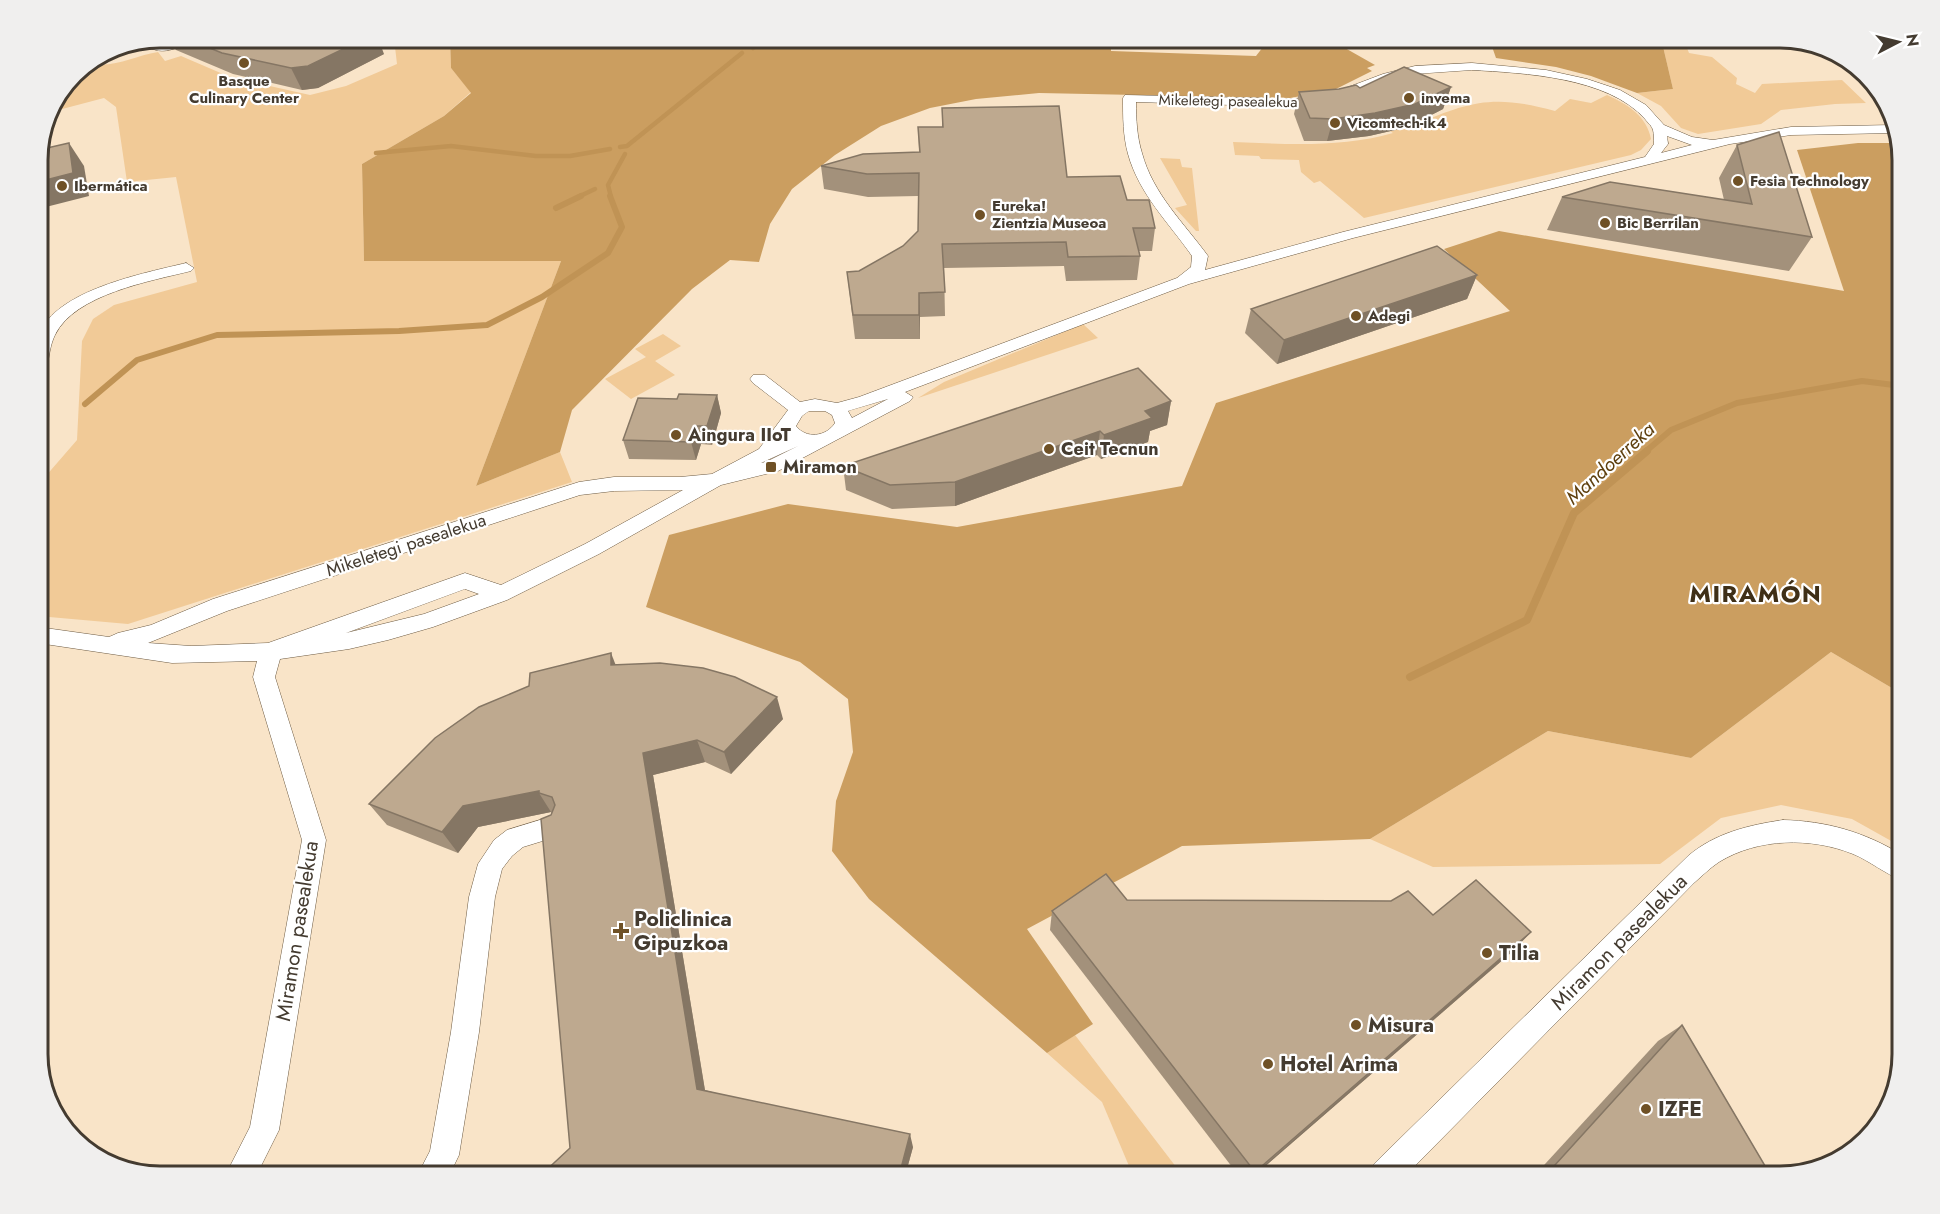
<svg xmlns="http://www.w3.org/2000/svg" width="1940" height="1214" font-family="Jost,sans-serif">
<rect width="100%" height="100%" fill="#f9e4c8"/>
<g fill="#f1ca97">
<path d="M367,38H450L451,68L471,92L444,116L362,164L364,261H561L476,486L560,452L572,482L128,624L38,616V485L77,440L82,341L93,319L114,305L197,282L176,177L127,182L116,107L104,98L47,113L74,73L88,63C114,69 133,56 158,52L165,61L181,56L230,77L310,95L346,86L397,64L395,47Z"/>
<polygon points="1661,38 1683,38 1689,53 1712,57 1737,78 1736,84 1755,93 1762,84 1842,80 1866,103 1835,104 1781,110 1761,124 1698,134 1681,128 1661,106 1637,93 1673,89"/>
<path d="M1607,95C1627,104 1647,116 1651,139L1641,150L1631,155L1364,218L1320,181L1314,183L1301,172L1299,160L1261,159L1259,156L1235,155L1233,142C1286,144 1341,148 1393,133L1371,118L1384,113L1414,125C1470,101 1494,94 1555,111L1570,99L1591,103Z"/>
<polygon points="1160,158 1180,159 1182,167 1192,168 1199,231 1196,231 1175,208 1187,205"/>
<polygon points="1083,324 1098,338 918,398 944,382"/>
<polygon points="663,334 681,346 655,361 675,375 631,399 605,379 646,357 635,349"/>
<polygon points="1831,652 1902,694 1902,847 1852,819 1781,805 1721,818 1660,864 1433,867 1370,839 1548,731 1691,758"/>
<polygon points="1075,1035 1183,1176 1128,1176 1129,1166 1102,1102 1047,1053"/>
</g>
<g fill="#cb9e60">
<polygon points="450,38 1111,38 1111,51 1256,56 1270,38 1395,38 1345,48 1375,65 1367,68 1372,71 1334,90 1290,98 1039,93 976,99 930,108 881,126 835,155 792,189 770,224 759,262 730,260 692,289 572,410 560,452 476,486 561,261 364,261 362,164 444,116 471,93 451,68"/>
<polygon points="1489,38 1661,38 1673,89 1637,93 1591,76 1556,67 1496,58"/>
<polygon points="1858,143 1898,143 1902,159 1902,694 1831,652 1691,758 1548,731 1370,839 1182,846 1027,929 1093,1024 1047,1053 869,899 832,851 836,801 853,752 848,699 800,662 646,607 669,535 788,504 957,527 1182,486 1216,403 1510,311 1444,249 1499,231 1844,291 1797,150"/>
</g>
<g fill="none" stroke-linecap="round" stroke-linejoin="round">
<g stroke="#c09355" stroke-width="4.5">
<polyline points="753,48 764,38"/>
<polyline points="620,147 627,146 742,53"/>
<polyline points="376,153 451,146 536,156 570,156 610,149"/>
<polyline points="578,197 595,189"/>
<polyline points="611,197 608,185 625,154"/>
</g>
<g stroke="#c09355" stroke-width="6">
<polyline points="556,208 581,196"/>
<polyline points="85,404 137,360 217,335 399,331 487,325 542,297 608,253 622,227 610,196"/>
<polyline points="1645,452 1671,430 1737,403 1862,381 1902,386"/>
</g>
<polyline stroke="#c09355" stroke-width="8" points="1410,677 1527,620 1574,513 1647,451"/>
<defs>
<g id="minor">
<path d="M160,38H170L159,44L169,42L174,38H184L186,41C176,51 158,55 146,45L149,40Z"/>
<path d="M1472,63L1546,70L1587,79L1620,90L1646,105L1664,125L1692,137L1713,140L1791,127L1893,125L1895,133L1791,135L1730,144L1353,238L1189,284L905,392L913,397L910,401L778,471L721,485L599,554L507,600L433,627L388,640L349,649L280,659L275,677L326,840L279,1130L256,1176H225L250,1127L302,840L253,677L257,661L172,663L38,643V627L109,637L118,633L151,625L213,599L579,482L614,477H680L712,474L759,449L788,410L753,383L750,379L753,375H765L800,402L815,399L837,403L859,397L1177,278L1191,267L1192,256C1169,223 1139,194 1128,154C1123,136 1123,117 1123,98L1125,95L1297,99L1330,94L1383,74L1415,66ZM1472,70C1524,73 1608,77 1645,119C1648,123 1652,126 1653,130C1654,134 1654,140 1654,144L1645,157L1343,232L1205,270L1208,256C1184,223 1153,194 1142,153C1137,137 1136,119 1136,102L1297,107L1339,99L1415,74ZM1667,136L1692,145L1661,153L1668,144ZM888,399L852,418L848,411ZM809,411H825L832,415L835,423C826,437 806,439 796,426L802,416ZM798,446L766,462L761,463ZM683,490L585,544L501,585L465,573L268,643L191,646L148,643L227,611L580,495L614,491ZM465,589L479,594L424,614L346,633Z"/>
<path d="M186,263L194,268L191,271C151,281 75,294 55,335C50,345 49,357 47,367L44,371L38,372C38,361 35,345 39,335C55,290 145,273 186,263Z"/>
<polygon points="553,816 562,819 565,827 562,835 523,847 512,856 502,869 495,897 479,1032 459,1155 449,1176 417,1176 430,1151 451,1032 469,897 478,864 494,840 507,830"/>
<path d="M1783,820C1826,821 1865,832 1902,855V880C1885,874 1870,861 1853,854C1811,837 1758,838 1719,862C1710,868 1702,876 1694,883L1405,1176H1369L1373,1165L1688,856C1715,833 1749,825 1783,820Z"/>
</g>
</defs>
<use href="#minor" stroke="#6d5b43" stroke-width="1"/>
<use href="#minor" fill="#fff" fill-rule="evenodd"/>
</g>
<g fill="#a3917b">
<polygon points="170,38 247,38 384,54 318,88 302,90 233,74 176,50"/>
<polygon points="1451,87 1443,109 1408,127 1369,136 1327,141 1304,141 1294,114 1299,92 1360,88"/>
<polygon points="942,108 1067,177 1127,200 1155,228 1152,251 1139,251 1140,256 1137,280 1066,281 1064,266 944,268 945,316 920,317 920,339 855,339 847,272 859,271 903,246 918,231 918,196 868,197 824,189 821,166 919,152 918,127 942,127"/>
<polygon points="1737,145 1812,237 1789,271 1547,230 1562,197 1724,200 1719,178"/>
<polygon points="1477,275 1467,299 1277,364 1245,333 1251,309"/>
<polygon points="717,395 721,413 712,445 701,444 696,460 629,459 623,440 677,399"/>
<polygon points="1171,401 1167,425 1150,431 1148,442 1101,459 1097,455 955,506 892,509 846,490 843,466"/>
<polygon points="616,665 783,719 731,774 705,762 653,775 705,1090 913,1147 905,1176 540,1176 570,1148 552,814 551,812 478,827 458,853 387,825 369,804 529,686"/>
<polygon points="1052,911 1433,915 1531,932 1513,951 1254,1176 1239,1176 1050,930"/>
<polygon points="1682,1025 1771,1176 1534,1176 1658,1041"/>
</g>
<g fill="#857664">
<polygon points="366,38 378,38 384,54 318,88 302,90 291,68"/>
<polygon points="1451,87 1443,109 1408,127 1369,136 1327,141 1333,119"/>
<polygon points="69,143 84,166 89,196 38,209 38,182"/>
<polygon points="1477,275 1467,299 1277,364 1284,340"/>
<polygon points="919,293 920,317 920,339 919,315"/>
<polygon points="717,395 721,413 712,445 707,426"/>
<polygon points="1171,401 1167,425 1150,431 1148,442 1101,459 1104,435 1145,411"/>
<polygon points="696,426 701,444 696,460 691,442"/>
<polygon points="1100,431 1097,455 955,506 955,482"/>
<polygon points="611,653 620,676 611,665"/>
<polygon points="777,697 783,719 731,774 724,752"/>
<polygon points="697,740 705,762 653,775 707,1103 697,1089 643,753"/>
<polygon points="539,791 539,793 551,812 478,827 458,853 442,832 463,806"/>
<polygon points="1531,932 1513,951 1254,1176 1252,1176"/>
<polygon points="910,1134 913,1147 905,1176 899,1176"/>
</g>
<g fill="#bea98f" stroke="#857664" stroke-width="1.5">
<polygon points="185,38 366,38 308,66 291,68 222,53"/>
<polygon points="1404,67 1451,87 1415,104 1375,113 1333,119 1310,118 1299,92 1339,89 1356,85 1360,88"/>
<polygon points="1059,106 1067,177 1120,176 1127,200 1149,200 1155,228 1133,228 1140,256 1068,257 1066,242 942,244 945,292 919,293 919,315 853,315 847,272 859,271 903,246 918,231 919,173 867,174 821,166 863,154 920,152 918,127 943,127 942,108"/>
<polygon points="1779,132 1812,237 1562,197 1610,182 1752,204 1737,145"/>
<polygon points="69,143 73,173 38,182 38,150"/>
<polygon points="1437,246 1477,275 1284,340 1251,309"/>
<polygon points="1138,368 1171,401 1145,411 1152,418 1104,435 1100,431 955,482 890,485 843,466"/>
<polygon points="679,394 717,395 707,426 696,426 691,442 623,440 638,398 677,399"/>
<polygon points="611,653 611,665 660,663 703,668 735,677 777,697 724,752 697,740 643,753 697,1089 910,1134 899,1176 540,1176 570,1148 541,819 551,815 555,805 552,797 539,793 539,791 463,806 442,832 369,804 435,738 479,707 529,686 530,673"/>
<polygon points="1106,874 1127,900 1391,901 1408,891 1433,915 1476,880 1531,932 1255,1172 1052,911"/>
<polygon points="1682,1025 1771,1176 1545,1176"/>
</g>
<g fill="#6f5126" stroke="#fff" stroke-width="2">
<circle cx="244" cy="63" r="6"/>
<circle cx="1409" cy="98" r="6"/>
<circle cx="1335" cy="123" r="6"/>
<circle cx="1738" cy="181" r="6"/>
<circle cx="62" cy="186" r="6"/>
<circle cx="980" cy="215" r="6"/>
<circle cx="1605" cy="223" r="6"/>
<circle cx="1356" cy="316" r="6"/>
<circle cx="676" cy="435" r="6"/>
<circle cx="1049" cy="449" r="6"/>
<rect x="765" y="461" width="12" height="12" rx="3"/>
<path d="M618 922h6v6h6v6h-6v6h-6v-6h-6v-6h6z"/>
<circle cx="1487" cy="953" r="6"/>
<circle cx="1356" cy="1025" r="6"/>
<circle cx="1268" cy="1064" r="6"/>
<circle cx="1646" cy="1109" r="6"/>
</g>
<g text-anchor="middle" stroke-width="4.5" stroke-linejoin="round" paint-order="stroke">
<g font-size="15" font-weight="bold" fill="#443b30" stroke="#fff" text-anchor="start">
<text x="244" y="86" text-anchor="middle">Basque<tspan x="244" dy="17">Culinary Center</tspan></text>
<text x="1421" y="103">invema</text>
<text x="1347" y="128">Vicomtech-ik4</text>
<text x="1750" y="186">Fesia Technology</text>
<text x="74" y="191">Ibermática</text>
<text x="992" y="211">Eureka!<tspan x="992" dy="17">Zientzia Museoa</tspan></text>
<text x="1617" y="228">Bic Berrilan</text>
<text x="1368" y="321">Adegi</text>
</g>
<g font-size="15" fill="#443b30" stroke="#fff">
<text transform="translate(1228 101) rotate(1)" y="5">Mikeletegi pasealekua</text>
</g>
<g font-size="18" font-weight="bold" fill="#443b30" stroke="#fff" text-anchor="start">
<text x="688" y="441">Aingura IIoT</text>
<text x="1061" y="455">Ceit Tecnun</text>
<text x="783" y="473">Miramon</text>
</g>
<g font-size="18" fill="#443b30" stroke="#fff">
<text transform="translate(406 545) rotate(-18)" y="6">Mikeletegi pasealekua</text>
</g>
<g font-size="20" font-style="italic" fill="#5f400f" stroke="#fff">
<text transform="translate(1610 463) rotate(-42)" y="7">Mandoerreka</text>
</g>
<g font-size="21" font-weight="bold" fill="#443b30" stroke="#fff" text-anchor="start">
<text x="634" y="926">Policlinica<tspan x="634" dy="24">Gipuzkoa</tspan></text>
<text x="1499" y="960">Tilia</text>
<text x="1368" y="1032">Misura</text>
<text x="1280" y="1071">Hotel Arima</text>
<text x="1658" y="1116">IZFE</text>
</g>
<g font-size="21" fill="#443b30" stroke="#fff">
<text transform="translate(297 931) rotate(-81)" y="7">Miramon pasealekua</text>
<text transform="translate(1619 942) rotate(-45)" y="7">Miramon pasealekua</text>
</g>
<g font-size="24" font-weight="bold" letter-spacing="1.5" fill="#3f2f17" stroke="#fff">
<text x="1756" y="602">MIRAMÓN</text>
</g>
</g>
<path d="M0 0H1940V1214H0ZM160 48H1780A112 112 0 0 1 1892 160V1054A112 112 0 0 1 1780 1166H160A112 112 0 0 1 48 1054V160A112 112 0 0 1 160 48Z" fill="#f0efee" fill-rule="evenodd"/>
<path fill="none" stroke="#443b30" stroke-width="3" d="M160 48H1780A112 112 0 0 1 1892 160V1054A112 112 0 0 1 1780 1166H160A112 112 0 0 1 48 1054V160A112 112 0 0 1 160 48Z"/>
<g transform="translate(1898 42) rotate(83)" stroke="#ffffff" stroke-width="4.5" paint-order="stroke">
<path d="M0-4.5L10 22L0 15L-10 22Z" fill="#443b30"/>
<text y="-9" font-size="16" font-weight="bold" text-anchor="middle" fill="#443b30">N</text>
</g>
</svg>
